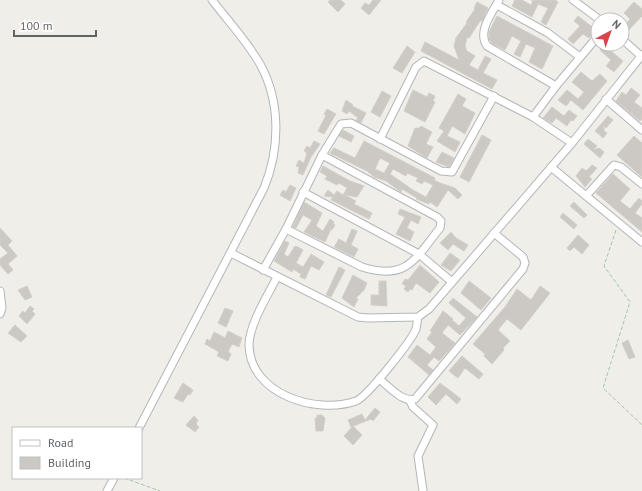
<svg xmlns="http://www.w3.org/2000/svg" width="642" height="491" font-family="'PT Sans',sans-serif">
<rect width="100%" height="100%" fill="#f0eee9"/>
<g fill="#ccc9c5" stroke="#d4cfc7" fill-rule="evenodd">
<polygon points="330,0 341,0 345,4 338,12 328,2"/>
<polygon points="373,0 381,0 369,15 361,8 365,3 369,5"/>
<polygon points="515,0 522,0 531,5 533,1 531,0 555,0 558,2 546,25 541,22 548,8 538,4 532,17 512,6"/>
<polygon points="477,2 488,8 482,21 480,21 469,38 467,37 465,46 467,51 475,56 469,65 478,70 485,56 491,59 483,73 497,80 492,89 421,51 425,42 459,60 454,46 456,38 467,23 466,22 475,9 474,8"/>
<polygon points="634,2 642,9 642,16 625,34 622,32 622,29 630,19 624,13"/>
<polygon points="497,16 553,46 542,69 529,62 535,48 526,44 520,57 514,54 521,41 512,36 505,50 492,43 489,39 489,32"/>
<polygon points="578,16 596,30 589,38 583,34 573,44 568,39 580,26 574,21"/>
<polygon points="605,44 619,44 612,52 623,61 614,72 606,66 611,60 600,50"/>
<polygon points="407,46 415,52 402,73 393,68"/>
<polygon points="581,72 592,81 600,74 607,81 583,110 571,100 566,106 558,100 567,90 578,99 584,92 572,82"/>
<polygon points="631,88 640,95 634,102 642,108 642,119 640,121 616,101 622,92 626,95"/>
<polygon points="413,90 427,97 429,93 435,96 433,101 435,102 425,122 404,111"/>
<polygon points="382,91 391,96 380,117 371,112"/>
<polygon points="458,94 466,99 462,106 475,113 465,134 452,126 447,136 460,142 455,152 437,141 444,131 439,128"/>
<polygon points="346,100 353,105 352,106 366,113 361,123 356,120 358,118 349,111 347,114 342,111"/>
<polygon points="552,107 564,116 569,110 577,116 573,121 571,120 567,126 556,118 552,123 543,118"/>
<polygon points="327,109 336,114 324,134 318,131 326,115 324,114"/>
<polygon points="608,116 613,120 606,128 604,126 604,131 607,133 603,138 595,131"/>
<polygon points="421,126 432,132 426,144 433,147 427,158 408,146 415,128 419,128"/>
<polygon points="343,130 354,136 351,142 339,136"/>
<polygon points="482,135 491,140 469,182 460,177"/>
<polygon points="634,136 642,143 642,177 617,155"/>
<polygon points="588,139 597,146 593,150 599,148 604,152 600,158 584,144"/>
<polygon points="314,141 320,144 311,157 303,175 298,173 299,167 296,166 299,160 304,163 307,153 304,151 307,146 310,148"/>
<path d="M364,141L435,178L434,180L440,183L455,188L462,195L458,199L448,190L437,207L430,202L429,204L416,199L417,198L402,189L401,192L386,181L374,177L367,171L330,153L334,148L355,158ZM380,158L390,163L384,173L375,169ZM393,169L406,176L407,173L418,178L416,181L422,184L424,181L433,185L426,197L413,190L390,174Z"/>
<polygon points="442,152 454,158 449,167 436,162"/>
<polygon points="592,165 597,168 589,177 592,179 585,187 576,176 582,168 586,171"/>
<polygon points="323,166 350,181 364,186 357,197 345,195 356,201 354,204 372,213 369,219 331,200 333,197 324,196 328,190 334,195 337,191 343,195 347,188 339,183 337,185 325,179 327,176 320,172"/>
<polygon points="613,174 630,189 620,201 630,209 639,198 642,201 642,204 635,213 642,218 642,232 596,193"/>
<polygon points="290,185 296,188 290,201 280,195 283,190 286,192"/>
<polygon points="304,202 322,213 316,226 323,231 330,219 334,222 333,224 335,225 332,230 331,229 325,242 304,232 312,220 303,215 296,228 293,227"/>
<polygon points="574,202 587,215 584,218 570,206"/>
<polygon points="400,209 421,217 418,224 411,220 407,228 414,232 410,241 396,234 405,217 398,214"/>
<polygon points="563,213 577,225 574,229 560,217"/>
<polygon points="0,228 12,241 8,245 17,256 8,264 13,270 8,274 0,265 0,259 8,253 0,245"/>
<polygon points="352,229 357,231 351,245 358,249 354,257 334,247 339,239 346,243"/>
<polygon points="451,232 456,238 468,245 464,251 453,244 448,250 440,243"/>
<polygon points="578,235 589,245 582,254 574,247 570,251 567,248"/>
<polygon points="285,241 289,243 284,254 288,257 295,246 298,247 303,250 296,263 303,267 311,254 324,262 319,270 311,266 305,279 300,277 301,274 293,269 292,272 274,261"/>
<polygon points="450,253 460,260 451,271 441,265"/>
<polygon points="420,265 439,282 430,293 416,283 412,290 410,289 408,292 404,289 406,286 402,284 405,279 408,280"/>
<polygon points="339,267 345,270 331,297 326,295"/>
<polygon points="353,275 367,283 364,290 356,298 358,299 354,307 342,298"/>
<polygon points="379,281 386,281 387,306 371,305 371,295 379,295"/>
<polygon points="469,281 491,298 481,310 461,293"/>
<polygon points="27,286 32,297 25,300 18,290"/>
<polygon points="540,286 550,293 521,330 507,319 498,330 510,341 503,348 504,350 492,364 484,356 485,354 473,344 505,307 517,289 531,300"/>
<polygon points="453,298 477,317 460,335 448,325 442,333 455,343 439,361 434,357 427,365 433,370 429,375 408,357 417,345 430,355 436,347 427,339 432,332 430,331 443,311 453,319 452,320 459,326 466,318 449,303"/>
<polygon points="30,306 34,309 32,311 35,314 27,324 19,316 23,311 25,313"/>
<polygon points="225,308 233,311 226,327 218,323"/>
<polygon points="15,325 27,336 21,342 8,333"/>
<polygon points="228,331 242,338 239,347 232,344 228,352 231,354 228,361 217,356 219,352 205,344 207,339 210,341 214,332 225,338"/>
<polygon points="628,340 635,357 629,359 622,343"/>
<polygon points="462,356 483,374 479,379 465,368 458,378 449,371"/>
<polygon points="183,383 193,390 190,395 188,394 183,402 174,398"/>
<polygon points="440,383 461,399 457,404 446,394 436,405 428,397"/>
<polygon points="375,408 380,412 373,421 371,419 351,427 348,420 362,414 365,420"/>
<polygon points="317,415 322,415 325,418 323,431 316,431 315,418 317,418"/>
<polygon points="194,416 198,420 196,424 199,427 195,432 186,425"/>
<polygon points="353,426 362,435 353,445 344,436"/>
</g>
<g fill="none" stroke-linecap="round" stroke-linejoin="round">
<defs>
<g id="minor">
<path d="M499,0C492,13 477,32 487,46L556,86"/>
<polyline points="573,0 600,20"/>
<polyline points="497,5 548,33 580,57"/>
<polyline points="622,39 641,56"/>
<polyline points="606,99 642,130"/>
<polyline points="533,117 556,86 598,36"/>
<polyline points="380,139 416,67 424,61 533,117 572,143"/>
<polyline points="551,167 642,242"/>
<polyline points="303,192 419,254 452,282"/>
<polyline points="586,196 614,165 621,167 642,184"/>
<path d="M286,229L362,267C407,281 415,259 440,228L441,221L437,217L322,155"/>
<polyline points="231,253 358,317 368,318 418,317 429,309 572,143 642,55"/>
<polyline points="263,270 286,229 322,155 341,124 351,123 441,171 452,172 494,96"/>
<path d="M277,277C268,295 250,323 249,344C249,394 316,415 356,401C367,397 412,340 416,329C417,325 417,321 418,317"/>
<polyline points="0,291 2,308 0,314"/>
<path d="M379,379C389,386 402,403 415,399L523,269L525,263L523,257L494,233"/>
<polyline points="410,401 413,407 433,425 418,456 423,491"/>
<path d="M139,428L264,188C280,149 281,102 260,64C247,41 228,21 212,0"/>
<polyline points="107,491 114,478"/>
</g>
</defs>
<use href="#minor" stroke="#b3b6b9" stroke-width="9"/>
<g stroke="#a3c8a9" stroke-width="1" stroke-dasharray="4 2" stroke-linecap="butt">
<polyline points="616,230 604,266 630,302 603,388 642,425"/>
<polyline points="124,478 160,491"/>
</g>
<use href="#minor" stroke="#fff" stroke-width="7"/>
</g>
<rect x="12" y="427" width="130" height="52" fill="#ffffff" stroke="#bfc1c2"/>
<rect x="20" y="440" width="20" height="6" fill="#ffffff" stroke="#bfc1c2"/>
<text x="48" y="447" font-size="12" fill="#606467">Road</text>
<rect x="20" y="457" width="20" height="12" fill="#ccc9c5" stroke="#bfc1c2"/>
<text x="48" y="467" font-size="12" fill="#606467">Building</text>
<g transform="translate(610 32) rotate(41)"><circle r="19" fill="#ffffff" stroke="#bfc1c2"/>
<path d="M0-3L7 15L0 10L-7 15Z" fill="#da454c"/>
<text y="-6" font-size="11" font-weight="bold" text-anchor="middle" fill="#606467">N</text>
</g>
<path d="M14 30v6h82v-6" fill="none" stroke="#606467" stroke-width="2"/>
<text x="20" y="30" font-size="12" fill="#606467" stroke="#ffffff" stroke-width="3" paint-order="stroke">100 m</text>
</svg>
